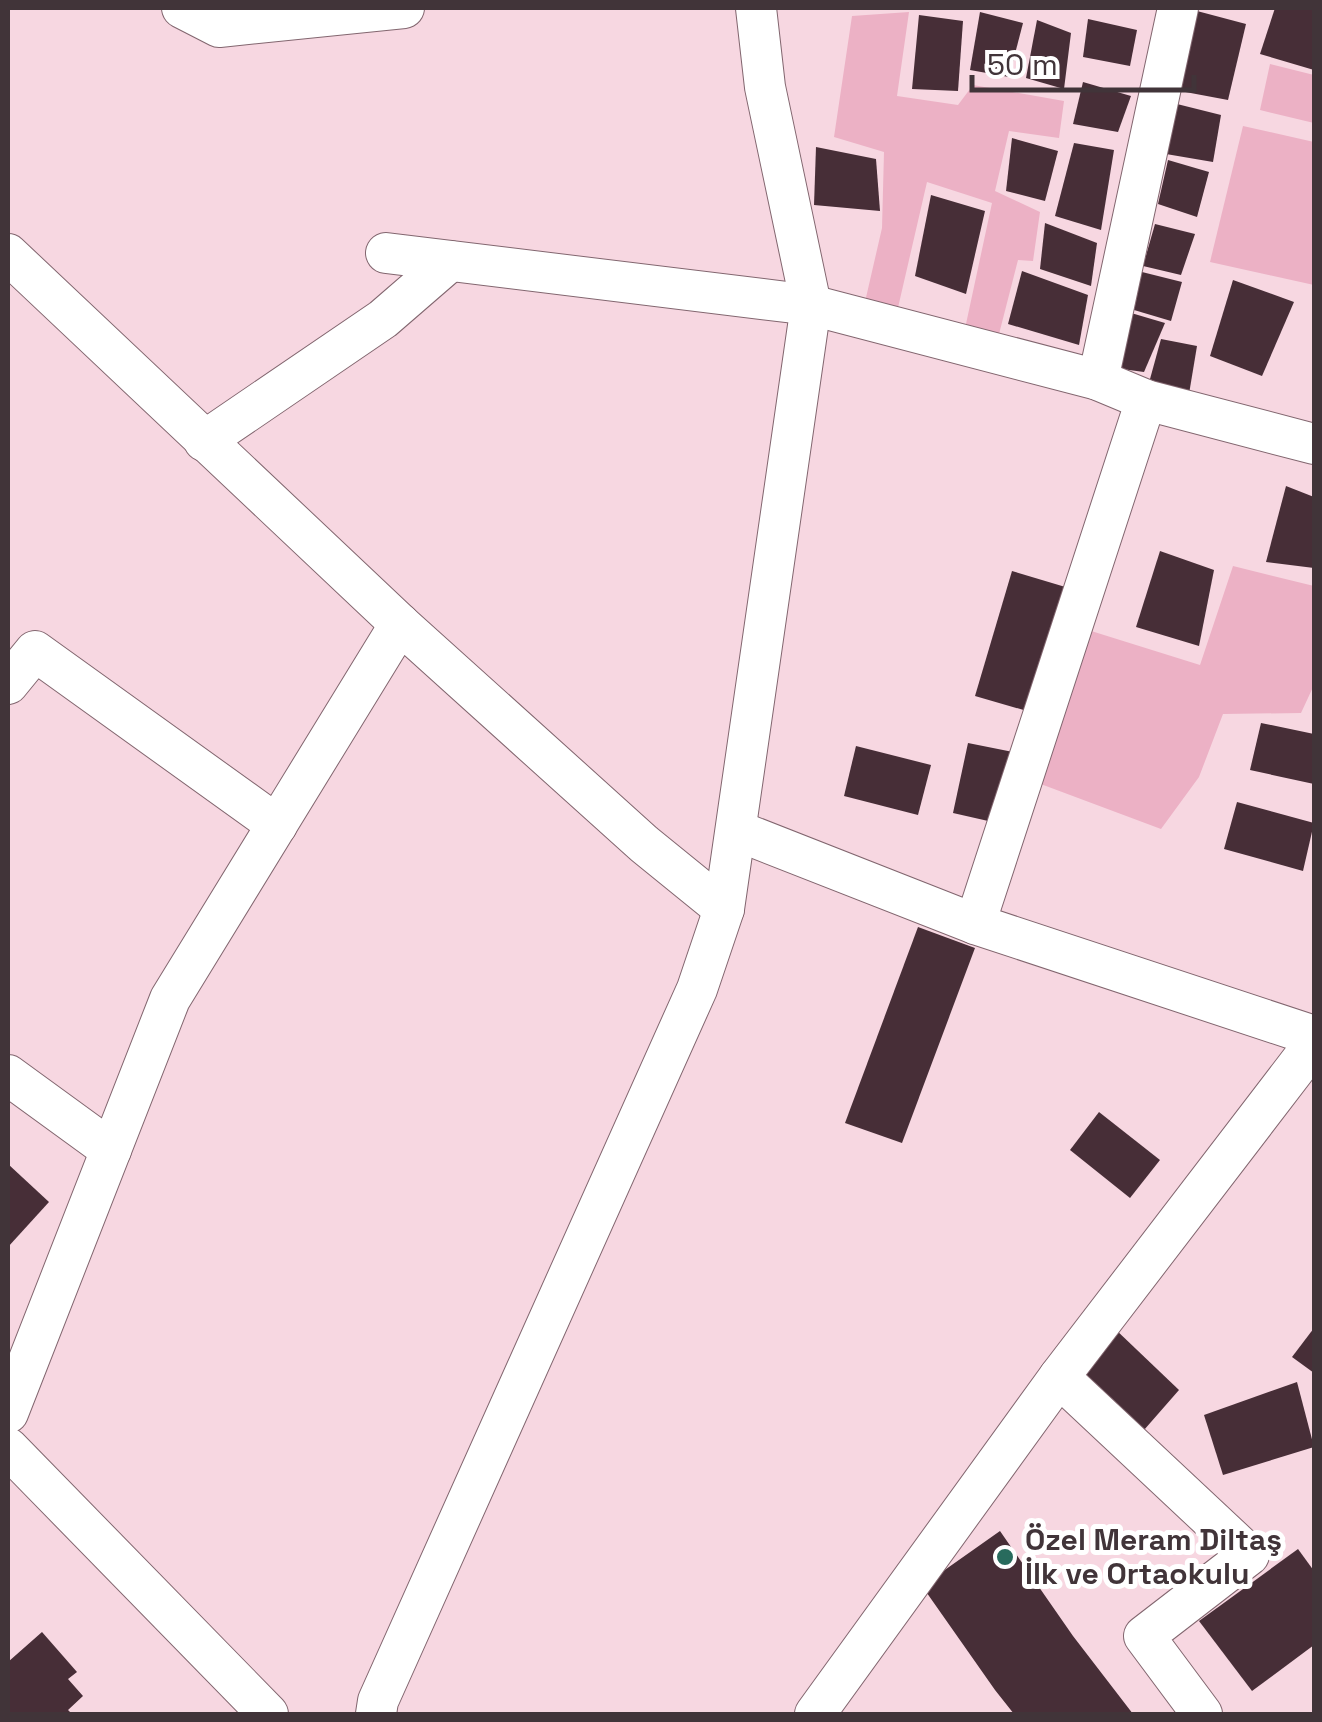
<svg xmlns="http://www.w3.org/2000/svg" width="1322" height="1722" font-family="'Space Grotesk',sans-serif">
<rect width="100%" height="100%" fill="#f7d7e1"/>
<g fill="#ecb1c5">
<polygon points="909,12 897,96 958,105 973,85 1064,101 1059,138 1009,131 995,191 1040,212 1033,261 1018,260 998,338 966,324 992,203 927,182 897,312 865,302 882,228 884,152 834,137 852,16"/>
<polygon points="1270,64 1314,75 1314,123 1260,110"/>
<polygon points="1243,126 1314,142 1314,285 1210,262"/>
<polygon points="1233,566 1314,586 1314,685 1301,713 1223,714 1199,777 1161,829 1038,783 1088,630 1200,665"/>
</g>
<g fill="#472e37">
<polygon points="1275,8 1314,8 1314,70 1260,54"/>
<polygon points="1197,11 1246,24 1228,100 1180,91"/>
<polygon points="980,12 1023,23 1009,77 970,70"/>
<polygon points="919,15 963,21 958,91 912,89"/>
<polygon points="1088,19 1137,30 1130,66 1083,57"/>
<polygon points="1037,20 1071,33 1064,89 1026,78"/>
<polygon points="1083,82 1131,96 1118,132 1073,124"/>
<polygon points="1177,104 1221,115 1213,162 1166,154"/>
<polygon points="1012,138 1058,151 1045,201 1006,191"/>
<polygon points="1074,143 1114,150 1101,230 1055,216"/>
<polygon points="816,147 876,159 880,211 814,205"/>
<polygon points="1168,160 1209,172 1197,217 1158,204"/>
<polygon points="931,195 985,211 966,294 915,276"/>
<polygon points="1045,223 1097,243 1091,286 1040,269"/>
<polygon points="1155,224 1195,234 1181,275 1143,266"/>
<polygon points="1022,271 1088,295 1079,345 1008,324"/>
<polygon points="1142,272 1182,282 1171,321 1134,310"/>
<polygon points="1233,280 1294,302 1262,376 1210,356"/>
<polygon points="1121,310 1165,323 1144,372 1107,367"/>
<polygon points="1161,339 1197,346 1188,400 1147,390"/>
<polygon points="1286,486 1314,497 1314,568 1266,562"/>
<polygon points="1160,551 1214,570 1199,646 1136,627"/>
<polygon points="1012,571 1072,589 1034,713 975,696"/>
<polygon points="1261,723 1314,734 1314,784 1250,770"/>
<polygon points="968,743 1013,752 997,823 953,813"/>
<polygon points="856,746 931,765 918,815 844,796"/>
<polygon points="1237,802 1314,823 1303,871 1224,849"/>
<polygon points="918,927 975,948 902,1143 845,1123"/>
<polygon points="1099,1112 1160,1160 1130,1198 1070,1150"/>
<polygon points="8,1164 49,1202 8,1247"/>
<polygon points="1114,1328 1179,1390 1144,1430 1081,1371"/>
<polygon points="1314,1328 1314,1373 1292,1357"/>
<polygon points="1297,1382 1314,1447 1223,1475 1204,1415"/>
<polygon points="1000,1531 1073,1636 1133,1714 1014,1714 995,1690 922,1586"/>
<polygon points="1298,1549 1314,1571 1314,1645 1252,1691 1199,1621"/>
<polygon points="42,1632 77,1672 68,1679 83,1696 68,1710 72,1714 8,1714 8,1662"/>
</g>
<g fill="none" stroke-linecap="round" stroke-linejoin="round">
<defs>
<g id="minor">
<polyline points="182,8 219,27 404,8"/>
<polyline points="386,253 811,305 1098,380 1146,400 1314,444"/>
<polyline points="8,254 400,624"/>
<polyline points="1098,380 1178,8"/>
<polyline points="204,441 383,319 450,261"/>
<polyline points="8,684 35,651 277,825"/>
<polyline points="738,831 975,924 1314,1036"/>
<polyline points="975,924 1146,400"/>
<polyline points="8,1075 111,1150"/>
<polyline points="1059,1377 1249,1555 1144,1636 1202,1714"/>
<polyline points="8,1413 170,999 400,624 644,844 724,909"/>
<polyline points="8,1448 268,1714"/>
<polyline points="376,1714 378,1701 697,989 724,909 811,305 765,87 756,8"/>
<polyline points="815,1714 1059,1377 1314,1044"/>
</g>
</defs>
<use href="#minor" stroke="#82666f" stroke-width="42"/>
<use href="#minor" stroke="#fff" stroke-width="40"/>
</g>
<circle fill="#286b5d" stroke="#fff" stroke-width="4" cx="1005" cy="1557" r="10"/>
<g text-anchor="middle" stroke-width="10" stroke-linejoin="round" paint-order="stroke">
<g font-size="30" font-weight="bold" fill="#413439" stroke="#fff" text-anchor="start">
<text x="1025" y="1550">Özel Meram Diltaş<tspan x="1025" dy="34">İlk ve Ortaokulu</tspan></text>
</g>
</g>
<rect width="1322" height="1722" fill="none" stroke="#413439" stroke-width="20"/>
<path d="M972 75v15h222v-15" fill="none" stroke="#413439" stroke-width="5"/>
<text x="987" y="75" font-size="30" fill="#413439" stroke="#ffffff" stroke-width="8" paint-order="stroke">50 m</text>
</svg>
